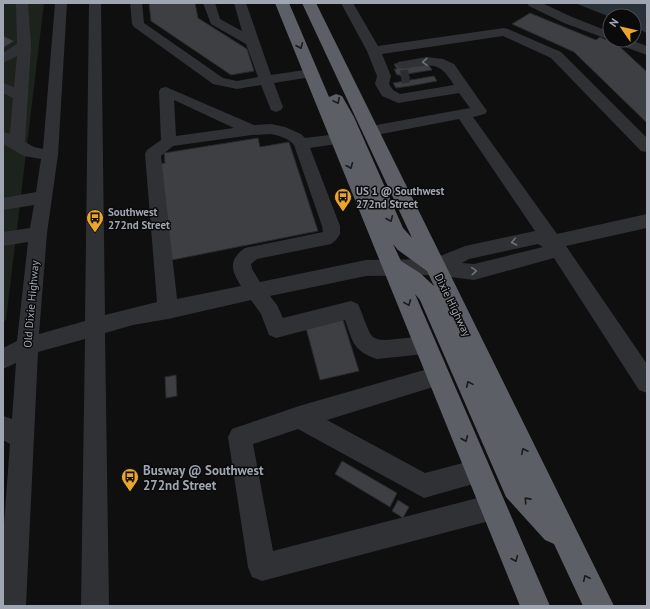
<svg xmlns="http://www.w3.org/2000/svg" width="650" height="609" font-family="'PT Sans',sans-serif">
<rect width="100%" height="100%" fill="#0f0f10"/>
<polygon fill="#1c231c" points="3,3 44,3 6,320 3,322"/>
<polygon fill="#293238" points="575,3 647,3 647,33 634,27 634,16 610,16 610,17"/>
<g fill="#3e3f43" stroke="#29292c">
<polygon points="149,3 195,3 198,18 247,49 254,71 231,75 151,21"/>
<polygon points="530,13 596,40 600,37 618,45 647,72 647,123 574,52 512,24"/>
<polygon points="3,36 14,41 3,48"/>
<polygon points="402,63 428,64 432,70 407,74 410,78 403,80 400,75 397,75 394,69 397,69 394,64"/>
<polygon points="434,76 437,81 410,86 396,88 393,83"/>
<polygon points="258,138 260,147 289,142 318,231 167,261 158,164 165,163 164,153"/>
<polygon points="343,320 359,371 320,380 306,328"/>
<polygon points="176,375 177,396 166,398 165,377"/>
<polygon points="342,461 397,493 390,507 335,474"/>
<polygon points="398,500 409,507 403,518 392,511"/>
</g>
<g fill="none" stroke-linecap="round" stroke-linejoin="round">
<polyline stroke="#2c2d30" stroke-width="13" stroke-dasharray="13 6" stroke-linecap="butt" points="401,77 409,76"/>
<g fill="#303135" fill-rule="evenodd">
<path d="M16,3H28L31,46L25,142L34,147L43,149L55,3H67L58,155L47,233L39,334L85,321L89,3H101L105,315L157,302L145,154L147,150L161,140L159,91L161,88L166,87L254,125L271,124L285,127L301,134L305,138L338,134L343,135L346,139L343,143L310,148L340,226V234L336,240L331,244L257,259L251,264L252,269L260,282L366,260L433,259L465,246L535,231L459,119L371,136L366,134L363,131L366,128L371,126L470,108L459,93L398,103L382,96L375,84L377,76L367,51L341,3H353L378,46L504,28L508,29L561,52L647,138V152L641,151L551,58L503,36L382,54L391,76L389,84L393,90L400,94L454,85C442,66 437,63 414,67C409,68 404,69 398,68L396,65L398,62L427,57L443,59L454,64L487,111L485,114L473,117L557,234L647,214V228L566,246L647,364V393L639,390L554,258L474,280L435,275L366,276L270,296L277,305L283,318L351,301L358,304C362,312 367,330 372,336C380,346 417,333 432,338L436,345L432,352L425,354L377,359C353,351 353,342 345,320L276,338L269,335L261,314L251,300L168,319L133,325L105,333L109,606H81L85,339L38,352L26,606H3V537L10,444L3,440V416L12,419L16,363L3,369V348L17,341L28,242L3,246V232L30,228L34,205L3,210V198L36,192L41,159L24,156L3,144V132L10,134L13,98L3,93V83L14,87L17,56L3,63V53L17,44ZM174,100L234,128L176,136ZM271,134C280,136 288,138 294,145L322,226L323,232L245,248C228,260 231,270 241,286L177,299L161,156L173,146L252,135ZM538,244L543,247L474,264L462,263L469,259Z"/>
<polygon points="130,3 142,3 144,23 223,78 237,81 258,77 246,44 211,24 203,3 215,3 220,19 242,31 234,3 246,3 271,75 311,69 316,70 318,73 316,76 311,77 274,83 283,107 281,110 276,112 271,110 261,85 237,89 213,84 134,27 132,24"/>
<polygon points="527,3 542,3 572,17 610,32 610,40 564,23 529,6"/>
<polygon points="613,40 631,40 647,46 647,55 614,43"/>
<polygon points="438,366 446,369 449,376 446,383 327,420 425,473 478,459 487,462 490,471 487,480 424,498 298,429 253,444 273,551 493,494 502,498 506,507 502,516 493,520 262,581 252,577 248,567 228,437 232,429 299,406"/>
</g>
<path fill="#5c5f66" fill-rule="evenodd" d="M275,3H289L329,97L336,94L342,96L354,117L403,228L412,238L302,3H316L614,606H583L554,544L545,540L506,497L420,300L415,294L550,606H520ZM393,244L398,250L427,271L434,286L420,273L401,261Z"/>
</g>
<defs><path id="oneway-chevron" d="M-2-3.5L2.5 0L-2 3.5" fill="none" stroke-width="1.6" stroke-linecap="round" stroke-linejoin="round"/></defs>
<g stroke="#1a1b1d">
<use href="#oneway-chevron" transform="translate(300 46) rotate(67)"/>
<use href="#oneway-chevron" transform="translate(337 101) rotate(62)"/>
<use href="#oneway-chevron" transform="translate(350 166) rotate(67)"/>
<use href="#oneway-chevron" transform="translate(390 219) rotate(67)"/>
<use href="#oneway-chevron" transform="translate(408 303) rotate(68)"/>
<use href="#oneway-chevron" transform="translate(469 384) rotate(-114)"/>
<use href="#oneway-chevron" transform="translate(465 439) rotate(67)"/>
<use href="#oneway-chevron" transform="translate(524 451) rotate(-116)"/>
<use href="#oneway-chevron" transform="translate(527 500) rotate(-132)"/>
<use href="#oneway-chevron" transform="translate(515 559) rotate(67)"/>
<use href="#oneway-chevron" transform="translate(586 578) rotate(-115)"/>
</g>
<g stroke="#6e7179">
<use href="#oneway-chevron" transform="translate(425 62) rotate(177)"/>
<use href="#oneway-chevron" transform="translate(514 242) rotate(168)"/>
<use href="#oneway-chevron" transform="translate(474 271) rotate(-4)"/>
</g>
<defs>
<symbol id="bus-pin" viewBox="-11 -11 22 30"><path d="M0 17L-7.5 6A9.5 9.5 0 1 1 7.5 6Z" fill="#eaa52d" stroke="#0a0a0b"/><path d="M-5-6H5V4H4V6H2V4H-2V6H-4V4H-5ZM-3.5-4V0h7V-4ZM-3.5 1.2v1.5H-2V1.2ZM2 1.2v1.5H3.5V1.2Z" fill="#111"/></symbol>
</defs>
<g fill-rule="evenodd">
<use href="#bus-pin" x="333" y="187" width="20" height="27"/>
<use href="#bus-pin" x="85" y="208" width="20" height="27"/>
<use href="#bus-pin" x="120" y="467" width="20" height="27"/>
</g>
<g text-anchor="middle" stroke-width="3" stroke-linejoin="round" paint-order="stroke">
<g font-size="11" font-weight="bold" fill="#a0a6b1" stroke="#0a0a0b" text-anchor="start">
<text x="356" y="195">US 1 @ Southwest<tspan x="356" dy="13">272nd Street</tspan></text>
<text x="108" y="216">Southwest<tspan x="108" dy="13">272nd Street</tspan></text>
</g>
<g font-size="11" fill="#a0a6b1" stroke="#0a0a0b">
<text transform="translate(31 304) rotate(-85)" y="4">Old Dixie Highway</text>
<text transform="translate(453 305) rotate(64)" y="4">Dixie Highway</text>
</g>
<g font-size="13" font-weight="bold" fill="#a0a6b1" stroke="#0a0a0b" text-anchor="start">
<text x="143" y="475">Busway @ Southwest<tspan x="143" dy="15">272nd Street</tspan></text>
</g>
</g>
<rect width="650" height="609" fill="none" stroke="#a0a6b1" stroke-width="8"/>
<g transform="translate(622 28) rotate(304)"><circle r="19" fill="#0a0a0b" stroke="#46484d"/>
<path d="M0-3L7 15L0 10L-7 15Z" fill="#eaa52d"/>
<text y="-6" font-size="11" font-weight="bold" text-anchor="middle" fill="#a0a6b1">N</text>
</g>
</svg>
